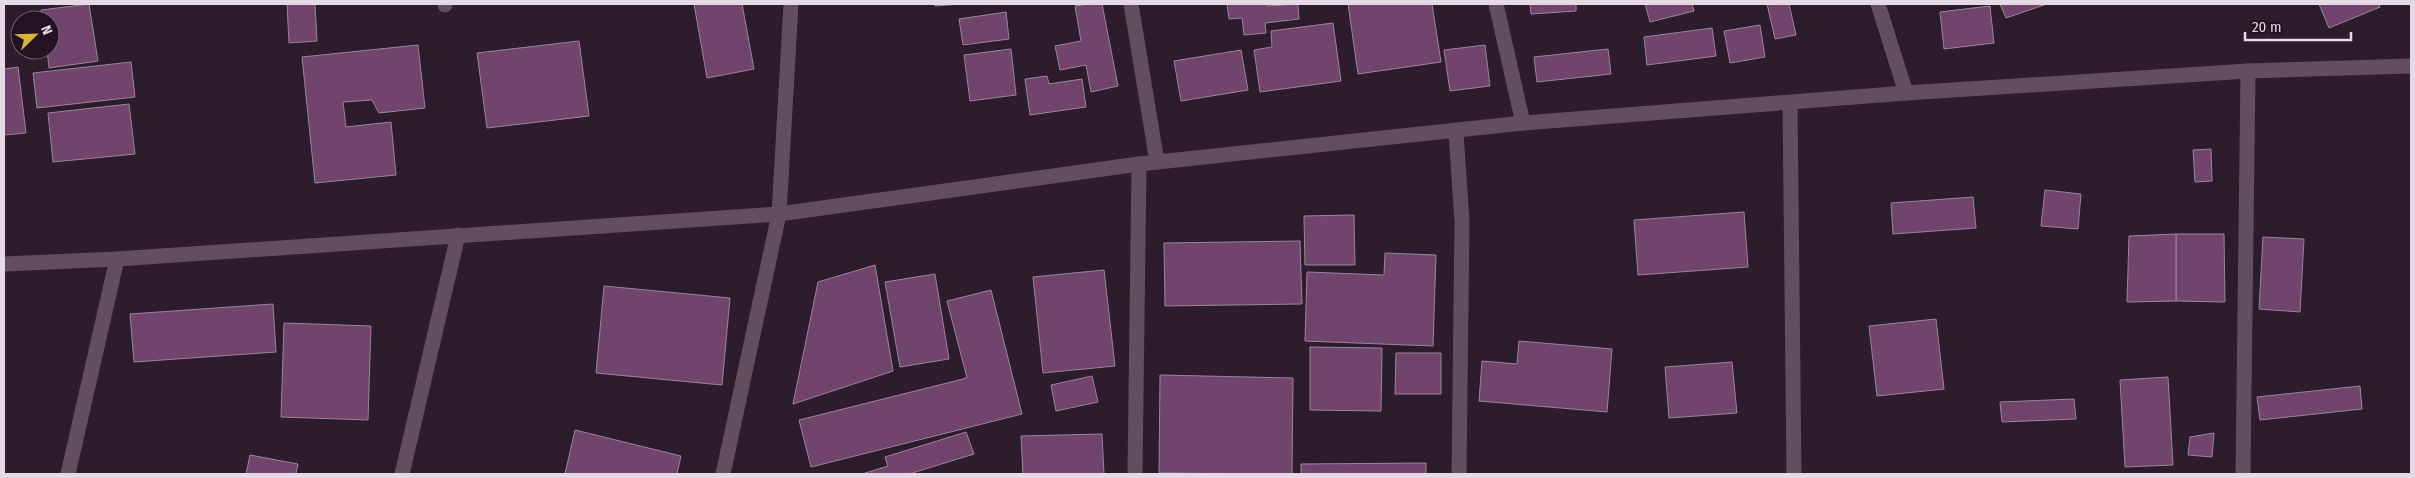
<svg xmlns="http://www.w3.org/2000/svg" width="2415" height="478" font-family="'Fira Sans Condensed',sans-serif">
<rect width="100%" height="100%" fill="#2d1c2c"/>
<g fill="#70446d" stroke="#9b8599">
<polygon points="89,4 98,61 49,68 47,50 50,50 50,20 42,20 41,10"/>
<polygon points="287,4 315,4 317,41 289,43"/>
<polygon points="694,4 742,4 754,69 707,78"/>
<polygon points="935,4 962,4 935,6"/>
<polygon points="1089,4 1102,4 1118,86 1091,92 1086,65 1060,70 1055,46 1081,41 1075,6"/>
<polygon points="1227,4 1267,4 1267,6 1298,4 1299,19 1265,23 1266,33 1244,35 1242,18 1229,19"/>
<polygon points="1348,4 1432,4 1441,62 1358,74"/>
<polygon points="1530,4 1576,4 1576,11 1531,14"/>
<polygon points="1645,4 1692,4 1694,11 1650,22"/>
<polygon points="1767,4 1789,4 1796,35 1775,39"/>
<polygon points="2000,4 2047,4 2006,18"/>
<polygon points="2319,4 2379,4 2380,7 2329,28"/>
<polygon points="1990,6 1994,43 1944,49 1940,12"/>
<polygon points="1006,12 1009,39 963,45 959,19"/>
<polygon points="1333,23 1341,81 1260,92 1254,50 1272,47 1271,31"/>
<polygon points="1760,25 1765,57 1730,63 1724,31"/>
<polygon points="1712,28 1716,56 1647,65 1644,37"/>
<polygon points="579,41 589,116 487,128 477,53"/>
<polygon points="418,45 425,108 379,113 372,100 343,102 346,127 391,122 396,175 315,183 302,57"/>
<polygon points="1485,45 1490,86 1450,91 1444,50"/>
<polygon points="1011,49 1016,95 970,101 964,55"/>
<polygon points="1608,49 1611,74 1537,82 1534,57"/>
<polygon points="1241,50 1248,90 1181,101 1174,61"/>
<polygon points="131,62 135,97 37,108 33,73"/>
<polygon points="18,67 26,133 4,135 4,69"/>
<polygon points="1047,76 1049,84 1082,79 1086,107 1030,115 1025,79"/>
<polygon points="129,104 135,154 53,162 48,113"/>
<polygon points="2211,149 2212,181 2195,182 2193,150"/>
<polygon points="2045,190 2081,194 2078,229 2041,226"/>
<polygon points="1973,197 1976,228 1893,234 1891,203"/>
<polygon points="1744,212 1748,267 1638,275 1634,220"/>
<polygon points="1354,215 1355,265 1305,265 1304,216"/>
<polygon points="2176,234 2224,234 2225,302 2176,301"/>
<polygon points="2176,234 2176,301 2127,302 2129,236"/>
<polygon points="2263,237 2304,239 2300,312 2259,309"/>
<polygon points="1300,241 1302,304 1165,306 1164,243"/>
<polygon points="1385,253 1436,255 1433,346 1305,341 1307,272 1384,275"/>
<polygon points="875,265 893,371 793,404 818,282"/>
<polygon points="1104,270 1115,366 1043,373 1033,277"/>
<polygon points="935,274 949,359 900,367 885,282"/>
<polygon points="604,286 730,298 722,385 596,373"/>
<polygon points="991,290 1022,414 811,467 799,420 967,378 947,301"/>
<polygon points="273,304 276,352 134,362 130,314"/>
<polygon points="1936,319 1944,389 1877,396 1869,326"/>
<polygon points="284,323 371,326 368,420 281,417"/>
<polygon points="1519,341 1612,349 1607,412 1479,401 1482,361 1517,364"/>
<polygon points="1310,347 1382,348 1381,411 1310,410"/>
<polygon points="1396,353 1441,353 1441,394 1395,394"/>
<polygon points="1732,362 1737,413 1669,418 1665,367"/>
<polygon points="1160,375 1293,378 1292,474 1159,473"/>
<polygon points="1092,376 1098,402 1056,411 1051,385"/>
<polygon points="2168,377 2173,465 2125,467 2120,380"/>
<polygon points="2360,386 2362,409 2260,420 2257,397"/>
<polygon points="2074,399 2076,419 2002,422 2000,402"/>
<polygon points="575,430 681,456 677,474 565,474"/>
<polygon points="966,432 974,454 909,474 862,474 888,466 885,457"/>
<polygon points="2214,433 2212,457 2188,455 2190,437"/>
<polygon points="1102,434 1104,474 1023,474 1021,436"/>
<polygon points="250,455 298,464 296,474 246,474"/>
<polygon points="1426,463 1426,474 1301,474 1301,464"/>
<polygon points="1159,473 1228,474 1159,474"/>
</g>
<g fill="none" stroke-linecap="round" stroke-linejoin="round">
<g stroke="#624e60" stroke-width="15">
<polyline points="445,4 445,5"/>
<polyline points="1131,4 1157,162"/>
<polyline points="1496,4 1523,123"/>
<polyline points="1878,4 1906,93"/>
<polyline points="1790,103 1794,474"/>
<polyline points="1456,132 1462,222 1459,474"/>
<polyline points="4,264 117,259 779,214 1139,164 1523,123 1906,93 2248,71 2411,66"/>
<polyline points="68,474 117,259"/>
<polyline points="402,474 458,235"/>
<polyline points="723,474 779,214 791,4"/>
<polyline points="1135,474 1139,164"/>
<polyline points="2243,474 2248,71"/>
</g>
</g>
<rect width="2415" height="478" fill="none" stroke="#e5d9e4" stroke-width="10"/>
<g transform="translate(35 35) rotate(67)"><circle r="24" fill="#231322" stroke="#716270"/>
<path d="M0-4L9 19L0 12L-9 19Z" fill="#d8b434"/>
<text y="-8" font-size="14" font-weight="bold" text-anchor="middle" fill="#e5d9e4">N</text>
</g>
<path d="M2245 32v8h106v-8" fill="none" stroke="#e5d9e4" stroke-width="2.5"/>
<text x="2252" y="32" font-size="15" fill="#e5d9e4" stroke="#231322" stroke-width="4" paint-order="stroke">20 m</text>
</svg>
